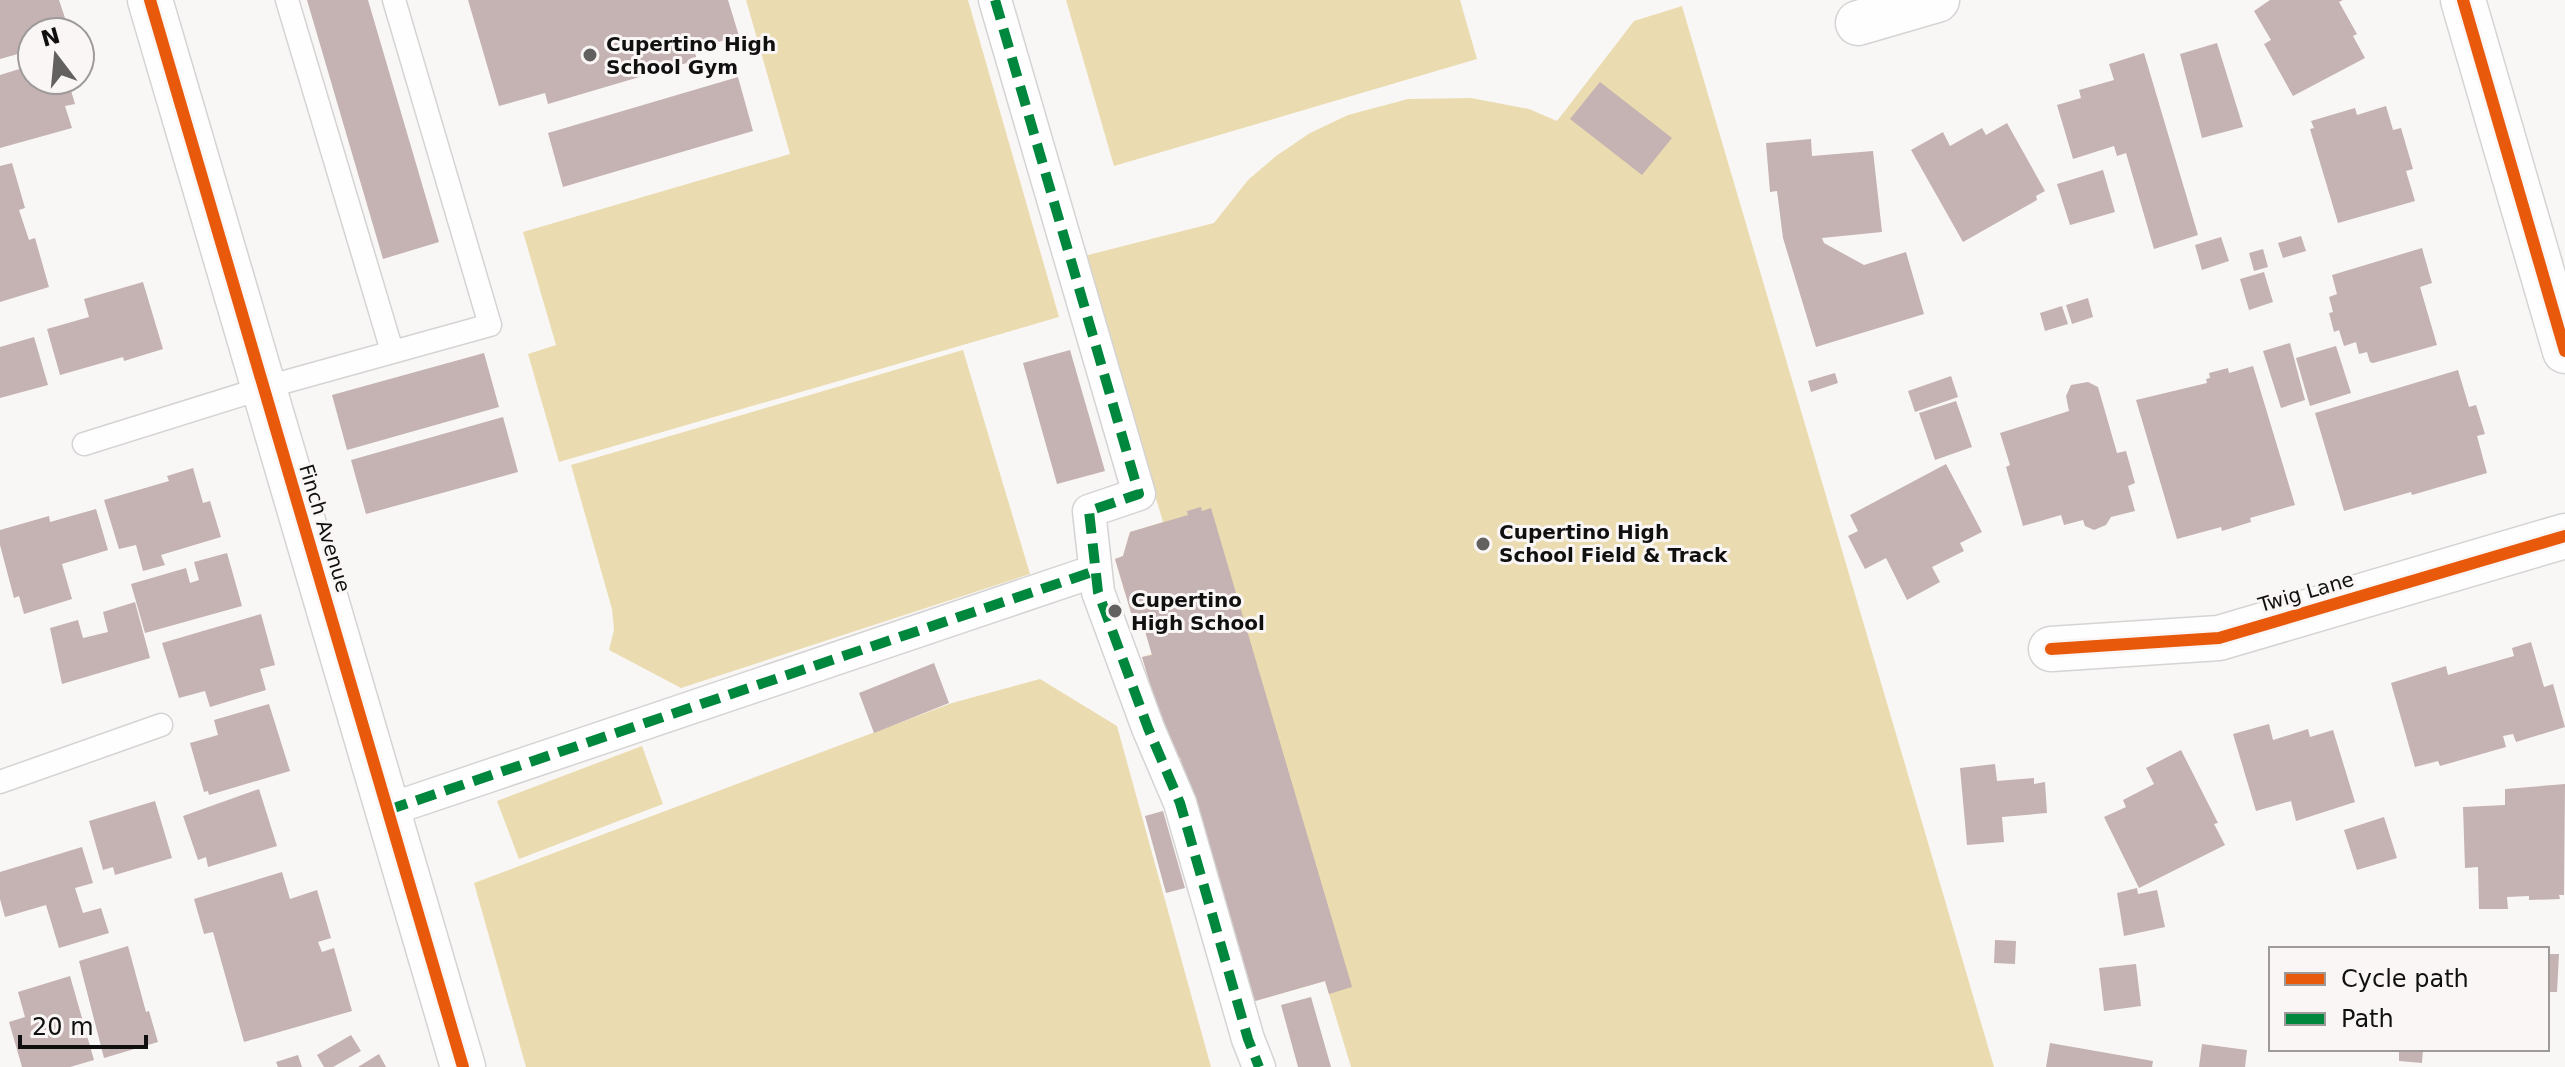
<svg xmlns="http://www.w3.org/2000/svg" width="2565" height="1067" font-family="'DejaVu Sans',sans-serif">
<rect width="100%" height="100%" fill="#f9f7f6"/>
<g fill="#eadcb0">
<polygon points="746,0 968,0 1059,317 559,462 528,354 556,345 523,232 790,154"/>
<polygon points="1066,0 1460,0 1477,59 1114,166"/>
<polygon points="1682,6 1994,1067 1351,1067 1325,981 1255,1001 1199,814 1197,814 1180,758 1173,760 1142,657 1152,654 1140,614 1132,616 1115,559 1123,556 1130,532 1163,522 1084,256 1214,223 1248,180 1276,156 1310,133 1348,115 1408,99 1471,98 1529,109 1557,121 1634,21"/>
<polygon points="963,350 1030,574 681,688 609,650 614,630 612,609 571,465"/>
<polygon points="1040,679 1117,726 1211,1067 526,1067 474,883 952,703"/>
<polygon points="642,746 663,804 519,859 497,801"/>
</g>
<g fill="#c5b2b2">
<polygon points="0,0 59,0 66,21 49,25 50,32 32,32 32,50 0,59"/>
<polygon points="307,0 368,0 439,242 383,259"/>
<polygon points="468,0 728,0 739,36 694,49 697,60 548,104 545,93 499,106"/>
<polygon points="2270,0 2343,0 2339,2 2357,34 2353,36 2365,58 2293,96 2264,44 2271,40 2254,11"/>
<polygon points="2217,43 2243,127 2202,138 2180,54"/>
<polygon points="2144,53 2198,235 2154,249 2126,153 2117,156 2114,146 2073,159 2057,105 2081,98 2079,90 2114,80 2109,64"/>
<polygon points="32,65 32,80 68,80 75,104 65,106 72,128 0,148 0,75"/>
<polygon points="738,77 753,131 563,187 548,133"/>
<polygon points="1600,82 1672,138 1642,175 1570,119"/>
<polygon points="2386,106 2393,130 2401,128 2413,169 2406,171 2415,201 2338,223 2310,129 2314,128 2311,121 2355,108 2357,115"/>
<polygon points="2007,123 2045,191 2036,196 2037,200 1963,242 1911,150 1943,132 1950,146 1982,128 1986,135"/>
<polygon points="1811,139 1812,156 1873,151 1882,232 1822,238 1824,243 1864,265 1906,252 1924,314 1816,347 1783,238 1777,191 1770,192 1766,143"/>
<polygon points="12,163 25,208 19,210 29,240 35,238 49,287 0,302 0,166"/>
<polygon points="2103,170 2115,212 2070,225 2057,184"/>
<polygon points="2301,236 2306,251 2283,258 2278,243"/>
<polygon points="2221,237 2229,261 2202,270 2195,245"/>
<polygon points="2422,248 2432,283 2420,287 2437,345 2373,363 2370,362 2367,352 2359,354 2356,342 2344,346 2339,330 2334,332 2329,313 2333,312 2329,297 2337,294 2332,275"/>
<polygon points="2263,249 2268,267 2254,271 2249,253"/>
<polygon points="2264,272 2273,302 2249,310 2240,279"/>
<polygon points="143,282 163,349 124,361 123,357 60,375 47,329 89,317 84,299"/>
<polygon points="2088,298 2093,317 2072,324 2066,305"/>
<polygon points="2062,306 2068,324 2045,331 2040,313"/>
<polygon points="34,337 48,385 0,398 0,347"/>
<polygon points="2290,343 2305,400 2281,408 2263,351"/>
<polygon points="2336,346 2351,393 2310,406 2296,358"/>
<polygon points="1070,350 1105,471 1057,484 1023,363"/>
<polygon points="484,353 499,407 347,450 332,395"/>
<polygon points="2253,366 2295,505 2250,518 2251,522 2222,531 2221,527 2177,539 2136,400 2207,383 2206,379 2210,378 2209,373 2228,368 2229,373"/>
<polygon points="2458,370 2469,407 2476,405 2485,434 2477,436 2487,473 2412,495 2411,492 2344,511 2315,413"/>
<polygon points="1835,373 1838,383 1811,392 1808,381"/>
<polygon points="1951,376 1958,397 1915,412 1908,391"/>
<polygon points="2088,382 2098,387 2117,453 2126,451 2135,483 2128,486 2135,511 2111,517 2106,525 2094,530 2085,526 2083,520 2064,525 2061,515 2023,526 2006,467 2010,465 2000,433 2069,411 2066,396 2071,385"/>
<polygon points="1956,401 1972,447 1935,460 1919,413"/>
<polygon points="503,417 518,472 366,514 351,460"/>
<polygon points="1946,464 1982,532 1960,543 1964,551 1932,567 1940,582 1907,600 1886,558 1865,569 1848,536 1858,531 1850,515"/>
<polygon points="193,468 203,503 210,501 221,537 161,555 165,565 143,571 136,545 119,549 104,500 169,481 167,476"/>
<polygon points="1201,507 1202,511 1211,508 1352,987 1329,994 1325,981 1255,1001 1199,813 1197,814 1180,757 1173,760 1142,657 1152,655 1140,614 1132,616 1115,559 1123,556 1130,532 1188,515 1187,511"/>
<polygon points="96,509 108,550 62,564 72,599 24,614 19,596 14,598 0,545 0,530 49,516 50,522"/>
<polygon points="227,553 242,606 145,633 131,584 186,568 190,583 199,580 194,562"/>
<polygon points="135,602 150,658 62,684 50,628 78,620 83,638 108,632 103,612"/>
<polygon points="261,614 275,665 260,669 266,690 210,707 205,691 179,698 162,643"/>
<polygon points="2531,642 2544,687 2553,684 2565,727 2516,742 2513,734 2503,736 2506,747 2440,766 2438,761 2415,767 2391,683 2446,666 2448,675 2514,656 2512,648"/>
<polygon points="934,663 949,703 874,733 859,693"/>
<polygon points="269,704 290,771 209,795 208,791 204,792 190,743 218,735 214,720"/>
<polygon points="2269,724 2273,740 2308,729 2310,737 2333,730 2355,802 2296,821 2291,801 2256,811 2233,734"/>
<polygon points="2181,750 2218,823 2214,824 2225,845 2139,888 2104,817 2126,807 2123,800 2154,784 2146,768"/>
<polygon points="1995,764 1997,781 2034,778 2034,784 2045,782 2047,813 2002,817 2004,842 1967,845 1960,768"/>
<polygon points="2565,784 2564,895 2559,895 2560,899 2529,900 2529,896 2507,897 2508,909 2479,909 2478,867 2465,868 2463,807 2505,805 2505,789"/>
<polygon points="259,789 277,846 208,867 206,857 198,860 183,816"/>
<polygon points="155,801 172,858 115,875 113,867 103,870 89,821"/>
<polygon points="1163,811 1185,888 1166,893 1145,816"/>
<polygon points="2384,817 2397,858 2357,870 2344,830"/>
<polygon points="82,847 93,883 75,888 83,913 101,908 109,933 59,948 46,905 5,917 0,899 0,872"/>
<polygon points="282,872 290,899 317,890 331,938 318,942 322,952 334,948 352,1011 244,1042 213,932 204,934 194,899"/>
<polygon points="2137,888 2138,894 2157,890 2165,927 2124,936 2117,893"/>
<polygon points="1995,940 2016,941 2015,964 1994,963"/>
<polygon points="128,946 146,1012 149,1011 158,1042 104,1058 79,961"/>
<polygon points="2547,954 2559,954 2557,992 2547,992"/>
<polygon points="2136,964 2141,1006 2104,1011 2099,968"/>
<polygon points="70,976 94,1060 70,1067 22,1067 9,1022 25,1017 18,992"/>
<polygon points="1311,997 1331,1067 1298,1067 1281,1005"/>
<polygon points="351,1035 361,1051 333,1067 324,1067 317,1055"/>
<polygon points="2050,1043 2153,1061 2152,1067 2046,1067"/>
<polygon points="2202,1044 2247,1050 2245,1067 2199,1067"/>
<polygon points="2399,1049 2423,1049 2422,1063 2399,1061"/>
<polygon points="379,1054 386,1067 358,1067"/>
<polygon points="298,1055 302,1067 278,1067 276,1062"/>
</g>
<g fill="none" stroke-linecap="round" stroke-linejoin="round">
<defs>
<g id="service">
<polyline points="287,0 392,351"/>
<polyline points="84,444 263,388 490,325 394,0"/>
<polyline points="0,782 161,725"/>
</g>
<g id="pedestrian">
<polyline points="995,0 1139,494 1089,511 1098,592 1148,728 1180,803 1248,1039 1259,1067"/>
<polyline points="388,810 1095,571"/>
</g>
<g id="minor">
<polyline points="1858,23 1937,0"/>
<polyline points="2051,649 2219,638 2565,536"/>
</g>
<g id="tertiary">
<polyline points="150,0 463,1067"/>
<polyline points="2463,0 2565,351"/>
</g>
</defs>
<use href="#service" stroke="#d5d3d3" stroke-width="25"/>
<use href="#pedestrian" stroke="#d5d3d3" stroke-width="35"/>
<use href="#minor" stroke="#d5d3d3" stroke-width="47"/>
<use href="#tertiary" stroke="#d5d3d3" stroke-width="47"/>
<use href="#service" stroke="#fefefe" stroke-width="22"/>
<use href="#pedestrian" stroke="#fefefe" stroke-width="32"/>
<use href="#minor" stroke="#fefefe" stroke-width="44"/>
<use href="#tertiary" stroke="#fefefe" stroke-width="44"/>
<g stroke="#00873e" stroke-width="10" stroke-dasharray="20 10" stroke-linecap="butt">
<polyline points="995,0 1139,494 1089,511 1098,592 1148,728 1180,803 1248,1039 1259,1067"/>
<polyline points="388,810 1095,571"/>
</g>
<defs>
<g id="cycleway">
<polyline points="150,0 463,1067"/>
<polyline points="2463,0 2565,351"/>
<polyline points="2051,649 2219,638 2565,536"/>
</g>
</defs>
<use href="#cycleway" stroke="#faf6f5" stroke-width="17"/>
<use href="#cycleway" stroke="#e8590c" stroke-width="12"/>
</g>
<g fill="#626160" stroke="#faf6f5" stroke-width="3">
<circle cx="590" cy="55" r="8"/>
<circle cx="1483" cy="544" r="8"/>
<circle cx="1115" cy="611" r="8"/>
</g>
<g text-anchor="middle" stroke-width="6" stroke-linejoin="round" paint-order="stroke">
<g font-size="20" font-weight="bold" fill="#111010" stroke="#faf6f5" text-anchor="start">
<text x="606" y="51">Cupertino High<tspan x="606" dy="23">School Gym</tspan></text>
<text x="1499" y="539">Cupertino High<tspan x="1499" dy="23">School Field &amp; Track</tspan></text>
<text x="1131" y="607">Cupertino<tspan x="1131" dy="23">High School</tspan></text>
</g>
<g font-size="20" fill="#111010" stroke="#faf6f5">
<text transform="translate(325 528) rotate(73)" y="7">Finch Avenue</text>
<text transform="translate(2306 592) rotate(-16)" y="7">Twig Lane</text>
</g>
</g>
<rect x="2269" y="947" width="280" height="104" fill="#faf6f5" stroke="#9d9a99" stroke-width="2"/>
<rect x="2285" y="973" width="40" height="12" fill="#e8590c" stroke="#9d9a99" stroke-width="2"/>
<text x="2341" y="987" font-size="24" fill="#111010">Cycle path</text>
<rect x="2285" y="1013" width="40" height="12" fill="#00873e" stroke="#9d9a99" stroke-width="2"/>
<text x="2341" y="1027" font-size="24" fill="#111010">Path</text>
<g transform="translate(56 56) rotate(344)"><circle r="38" fill="#faf6f5" stroke="#9d9a99" stroke-width="2"/>
<path d="M0-6L14 30L0 20L-14 30Z" fill="#626160"/>
<text y="-12" font-size="22" font-weight="bold" text-anchor="middle" fill="#111010">N</text>
</g>
<path d="M20 1035v12h126v-12" fill="none" stroke="#111010" stroke-width="4"/>
<text x="32" y="1035" font-size="24" fill="#111010" stroke="#faf6f5" stroke-width="6" paint-order="stroke">20 m</text>
</svg>
